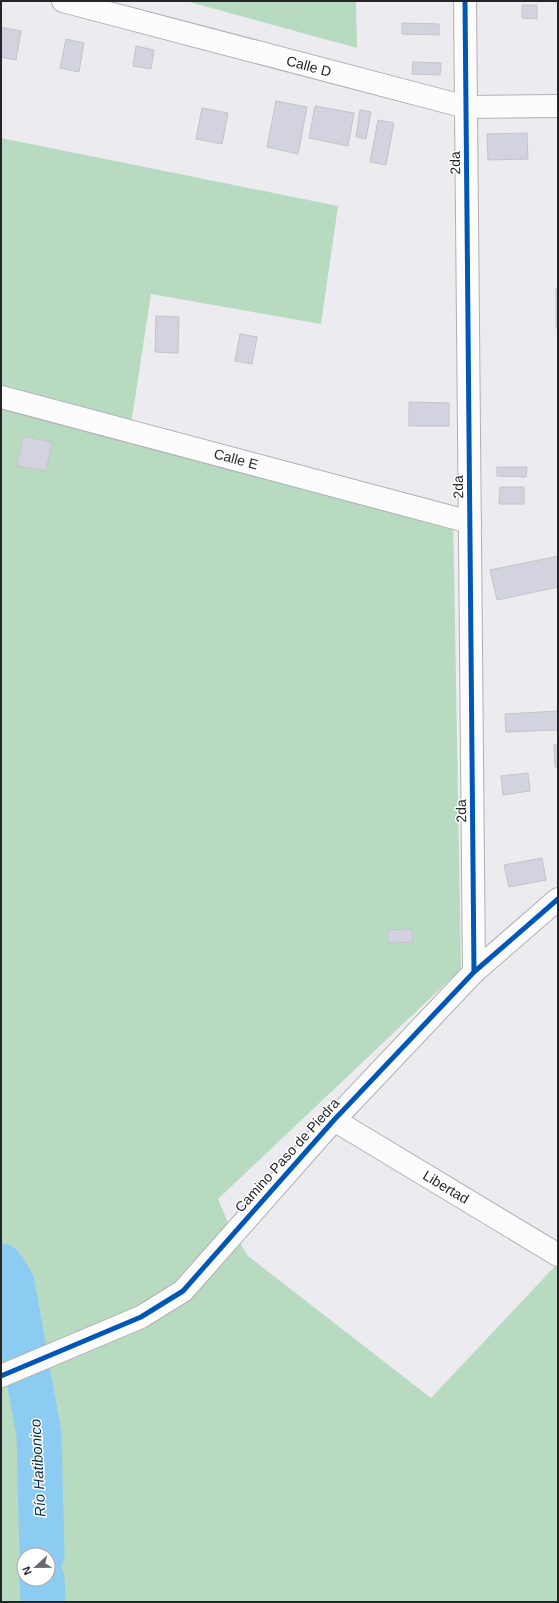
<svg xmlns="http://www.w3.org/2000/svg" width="559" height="1603" font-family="Helvetica,sans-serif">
<rect width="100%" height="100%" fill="#ebebf0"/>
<g fill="#b8dac0" fill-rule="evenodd">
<polygon points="186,1 356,1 357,48"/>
<path d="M1,138L338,206L321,324L151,294L128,444L453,509L461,969L218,1199L230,1227L248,1256L431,1398L558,1263V1602H1ZM24,1555H48V1579H24Z"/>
</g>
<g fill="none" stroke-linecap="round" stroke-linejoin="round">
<g stroke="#8cccf2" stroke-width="45">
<polyline points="1,1266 12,1283 39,1434 42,1555"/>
<polyline points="42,1579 43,1602"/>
</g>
</g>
<g fill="#d2d3de" stroke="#c4c4c7">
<polygon points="522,5 537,5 537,19 522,18"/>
<polygon points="402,23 439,24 439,35 402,34"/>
<polygon points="1,27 21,31 16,60 1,57"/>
<polygon points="66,39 84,43 79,72 60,68"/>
<polygon points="136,46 154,50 151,69 133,66"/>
<polygon points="413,62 441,63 440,75 412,74"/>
<polygon points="276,101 307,107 298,154 267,147"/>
<polygon points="315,106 354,113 348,146 309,138"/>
<polygon points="202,108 228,113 222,144 196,139"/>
<polygon points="360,110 371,112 366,139 356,137"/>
<polygon points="378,120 394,123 386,165 370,162"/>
<polygon points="527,133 528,159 488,160 487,134"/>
<rect x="556" y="289" width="2" height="39"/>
<polygon points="156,316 179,317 178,353 155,352"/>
<polygon points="240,334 257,337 252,364 235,361"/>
<polygon points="409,402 449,403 449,426 409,426"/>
<polygon points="23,436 52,442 46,471 17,466"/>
<polygon points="497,467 527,467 526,477 497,476"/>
<polygon points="500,487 524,487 524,504 499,504"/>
<polygon points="558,556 558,587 497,600 490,570"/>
<polygon points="558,711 558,730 506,732 505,714"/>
<polygon points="554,745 558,745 558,767 555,767"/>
<polygon points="528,773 530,791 503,795 501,776"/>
<polygon points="542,858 546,880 509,887 504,865"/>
<polygon points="412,929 413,942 388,943 388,930"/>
</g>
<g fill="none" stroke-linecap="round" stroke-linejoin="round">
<defs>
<g id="minor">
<polyline points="63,1 466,107 558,106"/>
<polyline points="465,1 474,972"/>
<polyline points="1,397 470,522"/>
<polyline points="334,1120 558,1255"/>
<polyline points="1,1376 141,1317 183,1291 334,1120 474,972 558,899"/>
</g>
</defs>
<use href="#minor" stroke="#b0b0b3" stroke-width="24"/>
<use href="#minor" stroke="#fcfcfd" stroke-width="22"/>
<defs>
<g id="cycleway">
<polyline points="465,1 474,972"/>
<polyline points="1,1376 141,1317 183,1291 334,1120 474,972 558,899"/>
</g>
</defs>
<use href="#cycleway" stroke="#fff" stroke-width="8"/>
<use href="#cycleway" stroke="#0057b8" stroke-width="5"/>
</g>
<g text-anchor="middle" stroke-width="3" stroke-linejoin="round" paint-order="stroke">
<g font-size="14" fill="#252528" stroke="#fff">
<text transform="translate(309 66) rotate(15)" y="5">Calle D</text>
<text transform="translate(455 163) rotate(-91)" y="5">2da</text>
<text transform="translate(236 459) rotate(15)" y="5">Calle E</text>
<text transform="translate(458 487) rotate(-91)" y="5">2da</text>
<text transform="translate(461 811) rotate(-91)" y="5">2da</text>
<text transform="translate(287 1155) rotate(-48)" y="5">Camino Paso de Piedra</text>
<text transform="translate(446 1187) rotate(31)" y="5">Libertad</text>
</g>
<g font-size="15" font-style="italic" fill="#093247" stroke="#fff">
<text transform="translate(38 1468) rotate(-93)" y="5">Río Hatibonico</text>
</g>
</g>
<rect width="559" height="1603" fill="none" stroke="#252528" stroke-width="4"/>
<g transform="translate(36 1567) rotate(248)"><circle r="19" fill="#ffffff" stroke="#a8a8a9"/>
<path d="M0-3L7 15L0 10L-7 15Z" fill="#6a6a6e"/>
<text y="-6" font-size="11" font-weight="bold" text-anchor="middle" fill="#252528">N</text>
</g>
</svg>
